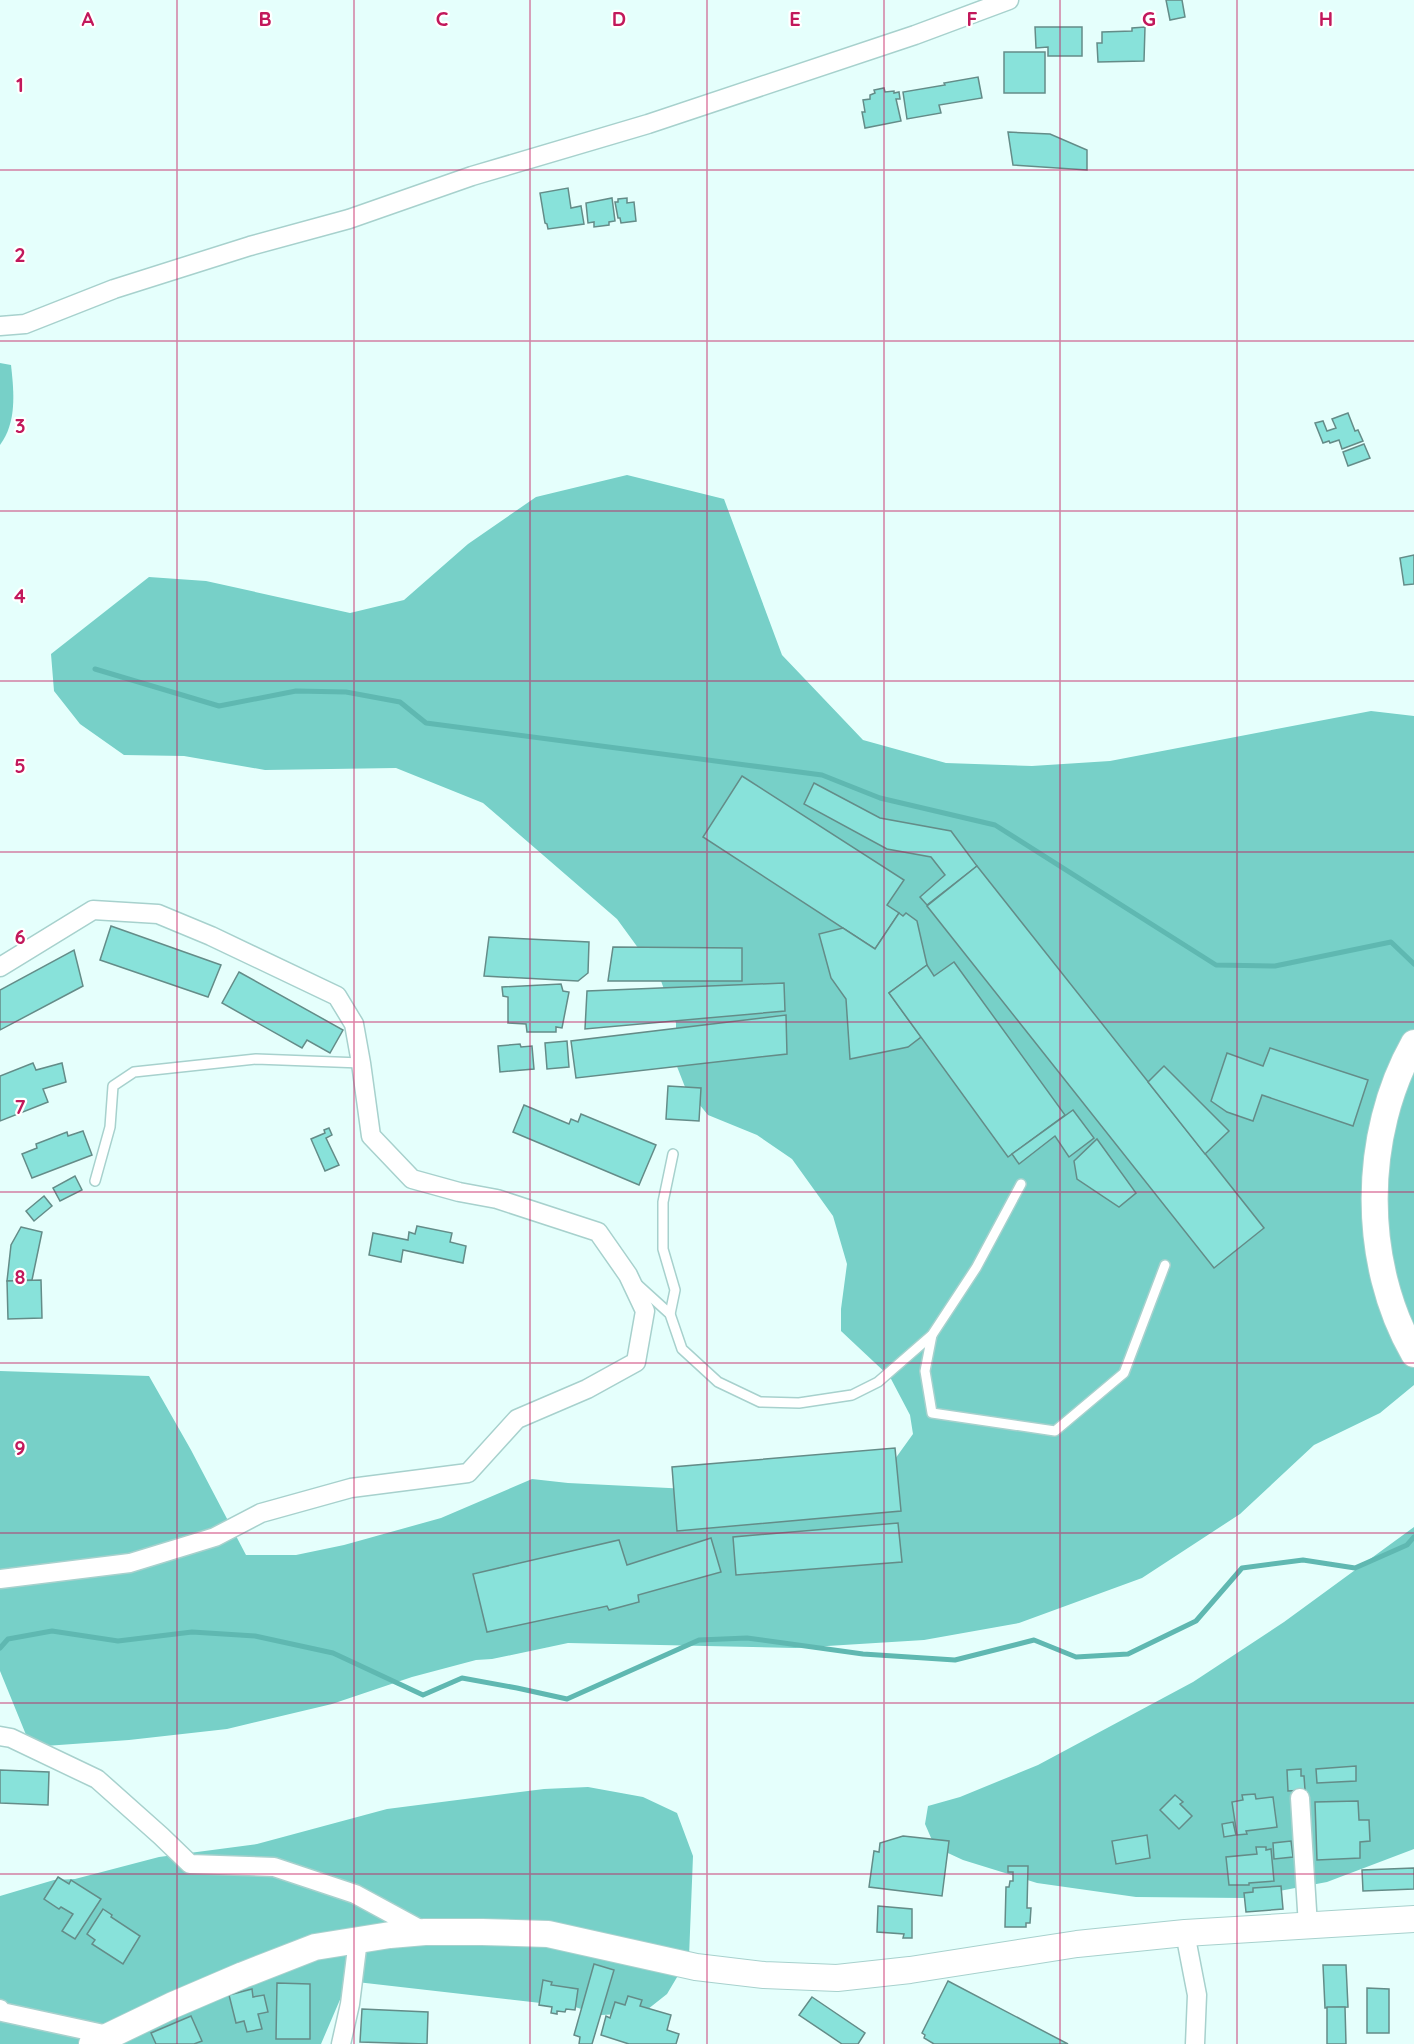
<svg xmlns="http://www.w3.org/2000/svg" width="1414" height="2044" font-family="Quicksand,sans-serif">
<rect width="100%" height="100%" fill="#e5fffc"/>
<g fill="#77d0c8">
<path d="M0,363L11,365C14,392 17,422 0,445Z"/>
<polygon points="627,475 724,499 782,655 863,740 946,763 1032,766 1110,761 1371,711 1414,716 1414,1385 1380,1413 1314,1445 1240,1514 1142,1578 1019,1623 924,1640 795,1648 568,1643 492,1659 476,1660 412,1677 332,1704 227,1729 129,1740 31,1747 0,1671 0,1371 149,1376 191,1450 246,1555 296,1555 344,1545 441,1518 532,1479 568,1483 709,1490 895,1459 913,1434 910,1415 890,1377 841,1331 841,1309 847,1264 833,1216 792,1159 757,1135 708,1115 685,1087 676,1064 676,1023 660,978 617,919 483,803 396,768 265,770 184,756 124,755 80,724 54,691 51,654 149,577 206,581 350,613 404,600 468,544 536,497"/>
<polygon points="1414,1527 1414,1849 1327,1882 1243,1898 1136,1897 1037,1883 963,1860 935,1847 925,1824 928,1806 960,1797 1038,1765 1193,1682 1284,1622"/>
<polygon points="588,1787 643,1797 677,1813 693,1856 689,1957 667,1994 643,2013 601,2015 575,2007 348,1981 321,2044 0,2044 0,1896 54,1880 75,1879 159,1857 257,1844 387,1809 544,1789"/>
</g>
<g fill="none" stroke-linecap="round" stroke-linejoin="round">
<g stroke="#5fb8b1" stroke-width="5">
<polyline points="95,669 219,706 296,691 346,692 400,702 426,723 822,775 880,798 995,825 1216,965 1275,966 1391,942 1414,964"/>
<polyline points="0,1648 8,1639 52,1631 118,1641 192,1632 255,1636 333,1653 423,1695 462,1678 517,1688 567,1699 699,1640 747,1638 863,1654 955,1660 1034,1640 1076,1657 1128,1654 1196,1621 1242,1568 1303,1560 1355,1568 1407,1545 1414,1537"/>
</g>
</g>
<g fill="#88e2da" stroke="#648c88" stroke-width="1.5">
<polygon points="1166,0 1182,0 1185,17 1170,20"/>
<polygon points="1035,27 1082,27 1082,56 1048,56 1048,47 1036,48"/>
<polygon points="1145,27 1144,61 1098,62 1097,43 1102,43 1102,32 1132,31 1132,28"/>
<rect x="1004" y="52" width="41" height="41"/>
<polygon points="978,77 982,98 939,105 941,113 907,119 903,92 945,85 944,83"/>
<polygon points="884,88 885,92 894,91 894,93 899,92 900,99 896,99 901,121 865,128 862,112 865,112 863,100 870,99 870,95 875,93 874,90"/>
<polygon points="1008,132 1050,134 1087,150 1087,170 1013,165"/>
<polygon points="568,188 571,208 581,206 584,224 548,229 547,224 545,223 540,193"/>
<polygon points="612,198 615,221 609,222 609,225 594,227 594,222 588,223 586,203"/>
<polygon points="627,198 627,203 634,202 636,221 621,223 620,218 618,218 615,202 618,202 618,199"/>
<polygon points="1348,413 1355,431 1358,430 1363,441 1342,449 1339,440 1330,443 1329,441 1323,443 1315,423 1323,421 1327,431 1336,428 1332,419"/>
<polygon points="1364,444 1370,458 1348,466 1343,452"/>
<polygon points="1414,555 1414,584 1404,585 1400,558"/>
<polygon points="742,776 904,880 887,905 899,913 875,949 703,837"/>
<polygon points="814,783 880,818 951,831 977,866 927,905 920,897 945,875 931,857 887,849 804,804"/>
<polygon points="977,866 1264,1228 1214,1268 927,906"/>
<polygon points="899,913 903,916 906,913 917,921 927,965 889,993 921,1037 908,1047 850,1059 846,999 831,978 819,934 843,928 875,949"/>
<polygon points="111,926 221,965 208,997 100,960"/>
<polygon points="489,937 589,942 588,973 578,981 484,976"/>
<polygon points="613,947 742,948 742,981 608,981"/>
<polygon points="74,950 83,986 0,1030 0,990"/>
<polygon points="954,962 1065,1115 1008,1157 889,993 927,965 934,976"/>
<polygon points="239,972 343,1030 330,1053 307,1040 302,1048 222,1003"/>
<polygon points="784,983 785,1011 585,1029 587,991"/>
<polygon points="561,984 563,991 569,992 562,1028 556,1027 556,1032 527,1032 526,1024 508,1023 508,997 503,996 502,987"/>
<polygon points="786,1015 787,1054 576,1078 571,1041"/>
<polygon points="567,1041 569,1067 547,1069 545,1043"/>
<polygon points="520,1044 521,1047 532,1046 534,1069 500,1072 498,1046"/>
<polygon points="1270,1048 1368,1080 1353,1126 1262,1095 1253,1121 1227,1112 1211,1101 1227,1053 1263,1066"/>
<polygon points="33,1063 36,1070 62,1063 66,1082 43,1089 48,1102 0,1121 0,1076"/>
<polygon points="1164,1066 1229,1131 1205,1154 1148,1082"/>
<polygon points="668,1086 701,1088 699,1121 666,1119"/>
<polygon points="524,1105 569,1124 571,1119 578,1122 581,1114 656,1145 639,1185 513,1132"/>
<polygon points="1073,1110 1094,1138 1069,1157 1055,1136 1019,1164 1012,1154"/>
<polygon points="329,1128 332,1135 326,1138 339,1165 325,1171 311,1139 325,1133 324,1130"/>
<polygon points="83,1131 92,1155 32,1178 22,1154 37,1148 36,1144 67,1132 68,1136"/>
<polygon points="1097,1139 1136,1193 1119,1207 1077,1179 1074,1161"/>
<polygon points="75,1176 82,1190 60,1201 53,1188"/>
<polygon points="44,1196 52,1206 34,1221 26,1211"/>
<polygon points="417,1226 452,1233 450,1242 466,1246 463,1263 403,1250 401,1262 369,1255 373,1233 408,1240 409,1232 415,1234"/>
<polygon points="21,1227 42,1232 32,1280 7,1281 11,1245"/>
<polygon points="41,1280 42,1318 8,1319 7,1281"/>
<polygon points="895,1448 901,1511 677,1531 672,1467"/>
<polygon points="898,1523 902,1562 736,1575 733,1537"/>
<polygon points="711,1538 721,1572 638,1595 639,1602 609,1610 607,1606 487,1632 473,1574 619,1540 627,1565"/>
<polygon points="1356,1766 1356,1781 1317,1783 1316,1769"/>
<polygon points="1301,1769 1301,1776 1304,1776 1305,1790 1288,1791 1287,1770"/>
<polygon points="0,1770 49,1772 48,1805 0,1803"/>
<polygon points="1255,1794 1256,1799 1273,1797 1277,1827 1246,1831 1247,1834 1237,1835 1232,1802 1243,1800 1242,1795"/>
<polygon points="1175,1795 1183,1802 1180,1804 1192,1816 1179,1829 1160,1810"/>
<polygon points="1358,1801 1359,1820 1369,1820 1370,1841 1360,1842 1360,1858 1317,1860 1315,1802"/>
<polygon points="1233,1822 1236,1835 1224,1837 1222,1824"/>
<polygon points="1147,1835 1150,1858 1116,1864 1112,1841"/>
<polygon points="903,1836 949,1841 942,1896 869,1887 874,1851 879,1852 880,1843"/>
<polygon points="1291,1841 1293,1857 1274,1859 1273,1843"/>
<polygon points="1256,1847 1266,1847 1266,1850 1271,1849 1274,1881 1249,1883 1249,1885 1229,1885 1226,1857 1257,1854"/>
<polygon points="1008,1866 1028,1866 1027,1908 1031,1908 1030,1923 1026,1923 1026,1927 1005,1927 1006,1887 1009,1887 1010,1881 1013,1881 1013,1872 1008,1872"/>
<polygon points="1414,1868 1414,1889 1363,1891 1362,1870"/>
<polygon points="58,1877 69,1884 71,1880 101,1899 75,1939 62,1931 73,1914 61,1907 59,1909 44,1899"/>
<polygon points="1281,1886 1283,1909 1246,1912 1244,1893 1253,1892 1253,1888"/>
<polygon points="878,1906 912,1909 912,1938 903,1938 904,1934 877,1932"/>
<polygon points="103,1909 112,1915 111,1917 140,1936 123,1964 92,1944 95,1940 87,1934"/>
<polygon points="594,1964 614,1970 592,2044 579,2044 580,2037 574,2035"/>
<polygon points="1323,1965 1346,1965 1348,2007 1325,2008"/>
<polygon points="543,1980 552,1982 551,1985 578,1989 575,2010 566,2009 565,2012 557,2011 557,2014 551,2013 552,2007 539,2005"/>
<polygon points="948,1981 1068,2044 934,2044 924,2038 925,2035 922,2033"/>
<polygon points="277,1983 310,1984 310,2039 276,2039"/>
<polygon points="1367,1988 1389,1989 1389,2033 1367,2033"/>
<polygon points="252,1989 253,1997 264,1995 268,2012 258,2014 262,2029 247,2032 244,2021 236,2023 229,1995"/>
<polygon points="628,1996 642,2000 640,2006 671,2015 667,2030 679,2034 676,2044 629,2044 601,2035 606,2016 610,2018 615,2002 625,2005"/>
<polygon points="812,1997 865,2033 858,2044 842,2044 799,2015"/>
<polygon points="1327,2007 1345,2007 1346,2044 1327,2044"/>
<polygon points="362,2009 428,2012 427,2044 360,2042"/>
<polygon points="191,2016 202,2041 194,2044 156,2044 151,2033"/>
</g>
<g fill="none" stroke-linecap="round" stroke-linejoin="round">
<defs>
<g id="lane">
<polyline points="95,1181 110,1127 113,1086 134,1072 256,1059 361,1063"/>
<polyline points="638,1285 670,1314 682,1349 718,1382 760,1402 799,1403 852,1395 878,1382 932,1335 976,1268 1021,1184"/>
<polyline points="670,1314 675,1290 663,1249 663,1202 673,1154"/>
<polyline points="932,1335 925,1371 932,1413 1055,1431 1124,1373 1165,1265"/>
</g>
<g id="street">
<polyline points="0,326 25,324 114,289 250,246 349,219 472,176 648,124 915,35 1009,0"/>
<polyline points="0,967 93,910 158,914 211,936 337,996 354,1024 361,1063 371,1136 412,1179 459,1192 497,1199 598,1232 628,1275 645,1311 636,1362 587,1389 517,1419 468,1473 351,1488 261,1513 215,1537 130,1563 0,1579"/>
<polyline points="0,1736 11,1738 97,1779 161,1836 190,1864 274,1867 355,1894 425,1932"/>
<polyline points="1300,1798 1308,1926"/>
<polyline points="1185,1933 1197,1995 1195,2044"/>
<polyline points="0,2009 2,2012 108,2035"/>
<polyline points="341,2044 350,2004 358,1940"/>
</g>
<g id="secondary">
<path d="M1414,1043C1362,1135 1361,1262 1414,1354"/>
<polyline points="92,2044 173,2005 243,1975 315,1947 390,1935 425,1932 482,1932 548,1934 696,1967 764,1975 837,1978 910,1970 1077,1944 1185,1933 1414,1919"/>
</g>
</defs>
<use href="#lane" stroke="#a7d1cd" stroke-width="12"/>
<use href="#street" stroke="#a7d1cd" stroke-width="21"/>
<use href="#secondary" stroke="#a7d1cd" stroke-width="28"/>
<use href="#lane" stroke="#fff" stroke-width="9"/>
<use href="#street" stroke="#fff" stroke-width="18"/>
<use href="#secondary" stroke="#fff" stroke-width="26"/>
</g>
<path fill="none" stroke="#c2185b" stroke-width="1.5" stroke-opacity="0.55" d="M177,0V2044M354,0V2044M530,0V2044M707,0V2044M884,0V2044M1060,0V2044M1237,0V2044M0,170H1414M0,341H1414M0,511H1414M0,681H1414M0,852H1414M0,1022H1414M0,1192H1414M0,1363H1414M0,1533H1414M0,1703H1414M0,1874H1414"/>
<g font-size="20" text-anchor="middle" font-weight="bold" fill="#c2185b" stroke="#fff" stroke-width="4.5" stroke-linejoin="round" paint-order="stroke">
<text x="88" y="26">A</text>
<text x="265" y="26">B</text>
<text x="442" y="26">C</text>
<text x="619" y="26">D</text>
<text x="795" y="26">E</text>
<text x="972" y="26">F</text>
<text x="1149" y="26">G</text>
<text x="1326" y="26">H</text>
<text x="20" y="92">1</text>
<text x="20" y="262">2</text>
<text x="20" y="433">3</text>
<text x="20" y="603">4</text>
<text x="20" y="773">5</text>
<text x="20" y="944">6</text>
<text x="20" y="1114">7</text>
<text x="20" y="1284">8</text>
<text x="20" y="1455">9</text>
</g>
</svg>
